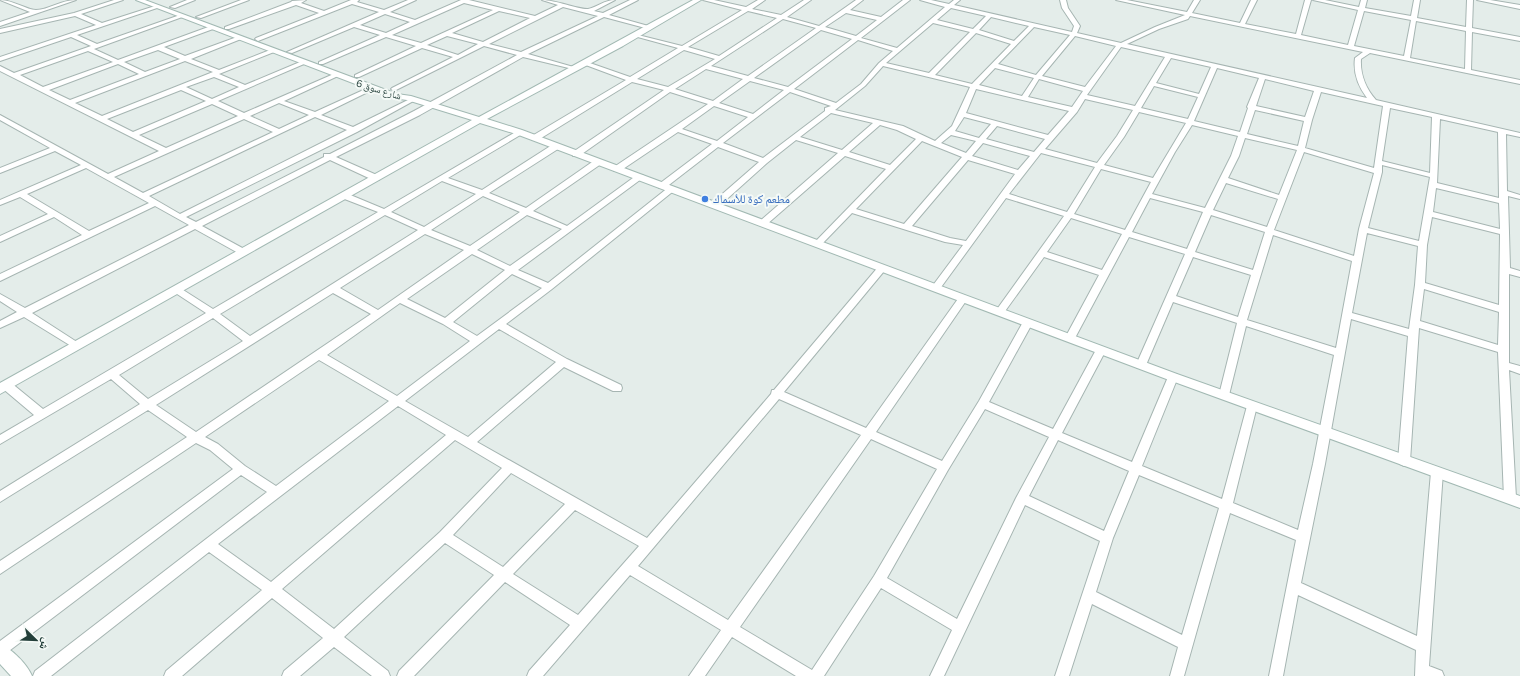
<svg xmlns="http://www.w3.org/2000/svg" width="1520" height="676" font-family="Commissioner,'Noto Naskh Arabic',sans-serif">
<rect width="100%" height="100%" fill="#e4edea"/>
<g fill="none" stroke-linecap="round" stroke-linejoin="round">
<defs>
<g id="street">
<path d="M0,0C13,0 27,10 36,10C48,10 61,0 76,0L0,26V22L30,12Z"/>
<path d="M114,0H123L81,14L102,23L155,6L160,7L77,35L97,44L180,15L185,16L94,49L118,60L211,26L213,27V29L164,47L185,56L237,37H241V39L191,59L219,70L270,50H274V52L219,74L245,85L300,62H304V64L218,101L244,113L336,73L338,74V76L284,101L315,112L370,87H374V89L321,115L353,127L412,98L417,99L357,132L186,217L196,222L324,157V154H330L414,111L517,55L484,46L394,91L391,89L392,88L453,57L422,48L359,77H355V75L416,46L386,37L323,64H319V62L380,35L354,27L292,53L287,52L379,12L352,4L258,41L255,39L256,38L319,13L296,5L229,29H225V27L291,2L292,1L306,0L301,3L324,11L351,0H359L357,2L384,10L408,0H416L390,12L415,20L461,0H469L535,16L558,5L542,0C555,0 581,10 588,9C598,7 604,0 615,0L594,11L603,13L630,0H638L609,15L652,27L649,29L604,17L528,54L577,68V70L523,57L420,115L336,157L379,176V180H373L330,160L202,226L246,250L247,252L246,254H240L195,229L32,313L80,344L81,346L76,349L24,317L0,328V321L17,312L0,301V294L25,308L189,225L155,206L0,281V274L82,235L54,217L0,242V236L48,214L20,197L0,205V200L81,165L55,151L0,173V168L50,148L0,120V115L108,174L159,151L0,71V66L14,73L91,46L71,37L0,61V57L96,25L75,16L0,33V29L74,13ZM464,3L493,10L421,43L392,35ZM563,7L598,16L521,52L489,44ZM499,11L530,18L483,42L452,33ZM385,14L410,22L386,33L360,25ZM447,36L478,44L458,55L427,45ZM158,50L180,59L145,72L124,62ZM88,51L113,62L43,87L20,75ZM185,61L213,72L102,116L75,103ZM118,64L139,74L70,100L49,90ZM214,77L239,87L212,99L186,87ZM181,90L206,101L133,132L107,119ZM279,103L309,115L279,129L250,116ZM212,104L238,116L166,148L139,135ZM315,117L347,130L180,214L149,196ZM244,119L273,132L143,193L114,177ZM86,168L149,203L89,231L27,194Z"/>
<polygon points="187,0 195,0 175,8 170,7"/>
<polygon points="241,0 249,0 201,18 196,17"/>
<path d="M703,0H714L746,7L758,0H765L752,9L781,15L804,0H811L787,17L819,26L856,0H863L850,10L881,17L903,0H910L861,38L897,48L945,7L920,0H931L949,4L954,0H960L954,5L1072,32L1074,26L1062,8L1060,0H1066L1068,8L1080,26L1077,33L1121,43L1155,27L1185,15L1116,0H1127L1187,12L1194,0H1200L1192,13L1240,23L1251,0H1257L1245,24L1296,34L1305,0H1311L1301,35L1348,45L1358,10L1313,0H1325L1359,7L1361,0H1367L1365,8L1411,16L1414,0H1420L1417,18L1466,27L1467,0H1473L1472,28L1520,37V41L1472,32L1471,70L1520,80V84L1370,53L1361,59C1360,74 1366,89 1376,100L1520,133V137L1506,134L1507,191L1520,195V199L1508,196L1510,268L1520,271V277L1509,274V363L1520,366V374L1509,370L1516,498L1514,501L1510,503L1506,501L1504,498L1498,352L1419,328L1410,461L1408,464L1404,466L1400,464L1398,461L1408,336L1351,319L1325,464L1301,583L1417,636L1431,472L1433,469L1437,467L1441,469L1443,472L1429,666L1442,671L1444,676H1415L1416,650L1298,595L1283,676H1269L1296,540L1230,513L1184,676H1170L1178,647L1092,604L1069,676H1055L1100,541L1025,505L944,676H930L952,630L881,588L824,676H796L732,637L705,676H689L721,630L630,575L543,676H527L529,671L570,625L505,582L414,676H397L399,671L494,575L445,543L344,637L388,671L390,676H372L334,647L300,676H282L284,671L323,638L272,598L182,676H164L166,671L262,590L209,552L51,676H33L35,671L267,492L241,475L5,654L0,656V641L233,469L210,450L196,443L0,574V561L187,437L148,410L0,502V491L140,404L111,379L0,444V435L34,415L2,388L1,385L2,382H10L43,409L206,313L174,292L172,290L174,288H180L213,309L378,212L342,198V194H348L384,209L519,130L523,132L522,134L448,178L482,190L552,145H558V149L489,193L526,208L595,160H601V164L533,211L567,226L637,175H643L644,177L518,270L548,283L669,187H672L676,189L552,289L506,324L567,359L621,385L622,388L621,391H613L564,367L477,442L647,538L771,394L772,390H774L879,266L882,265L887,268L885,270L784,392L866,428L960,296L963,295L968,298L876,432L942,461L979,401L1023,322L1028,319L1033,322L989,402L1053,429L1097,348H1105L1106,350L1062,433L1132,462L1168,377L1169,374H1177L1178,377L1142,466L1222,499L1247,406L1248,403H1256L1257,406L1233,503L1298,530L1313,464L1334,355L1246,326L1229,395L1228,398H1220L1219,395L1237,323L1173,302L1146,365L1145,368H1137L1136,365L1185,254L1129,237L1075,338L1070,341L1065,338L1099,275L1044,257L1003,314H997L995,312L1064,216L1006,198L939,290L936,291L931,288L963,245L945,242L852,213L821,245H815L814,243L886,169L845,156L766,225L763,226L759,223L760,221L838,153L796,140L767,163L718,207H712L711,205L712,203L759,162L718,147L665,188H659V184L712,144L678,132L620,171H614V167L708,104L670,92L579,156H573V152L664,90L632,82L538,140H532V136L626,80L583,64V62H587L630,77L678,48L634,36V34L682,46L742,10ZM951,8L986,16L973,29L937,20ZM748,11L777,18L719,56L688,47ZM1364,11L1411,20L1404,56L1354,46ZM846,13L877,20L856,36L825,27ZM1190,16L1363,52L1355,58C1353,73 1358,86 1367,98L1127,44L1159,29L1188,19ZM991,17L1029,26L1014,41L979,30ZM783,19L816,28L748,76L711,66ZM1416,21L1466,31L1465,69L1410,58ZM933,23L970,32L929,73L886,63ZM1034,27L1070,35L1036,75L998,64ZM821,30L852,39L788,87L754,78ZM976,33L1011,44L972,84L935,75ZM1075,36L1116,46L1085,87L1042,76ZM858,40L893,51L879,63L861,84L836,103L794,89ZM1121,47L1165,57L1135,106L1087,95ZM684,50L715,59L668,87L637,79ZM1171,58L1211,67L1199,94L1156,83ZM883,66L970,87L952,126L935,141L903,126L835,110L865,86ZM995,68L1034,78L1022,96L979,85ZM1217,68L1259,78L1247,107L1248,108L1240,132L1194,121ZM706,69L743,79L713,101L675,89ZM1039,79L1083,91L1072,107L1028,97ZM1265,79L1314,91L1305,117L1256,106ZM750,81L784,90L753,114L719,103ZM1154,86L1198,97L1188,119L1141,108ZM976,89L1069,111L1048,135L966,113ZM790,92L831,106L825,108V111L763,158L723,143ZM1321,92L1383,106L1374,168L1305,148L1312,120ZM1085,99L1133,110L1117,136L1097,163L1045,149L1077,112ZM714,106L748,117L717,141L682,129ZM1390,108L1432,117L1430,173L1382,161ZM1255,110L1304,121L1298,146L1247,134ZM1139,112L1186,123L1153,178L1104,165L1124,137ZM831,113L873,123L842,150L800,137ZM964,117L991,124L979,138L955,131ZM1440,119L1498,132L1499,198L1437,183ZM880,125L897,130L916,139L890,165L849,152ZM1192,125L1238,136L1231,156L1205,208L1152,194L1175,152ZM997,126L1045,139L1034,152L986,139ZM951,135L976,141L966,153L941,143ZM1245,138L1297,150L1279,195L1228,178L1239,156ZM922,141L962,157L904,224L856,209ZM983,143L1030,156L1018,170L972,156ZM1304,152L1374,173L1359,229L1354,256L1274,230ZM1041,153L1095,167L1067,212L1009,194ZM968,160L1015,174L966,241L950,238L912,226ZM1382,165L1430,177L1419,241L1368,228L1382,172ZM1101,169L1151,182L1125,230L1074,214ZM442,181L476,194L424,227L391,212ZM1226,183L1278,199L1267,227L1213,210ZM1436,188L1499,203L1500,229L1433,212ZM483,196L520,212L470,246L431,230ZM1150,198L1203,212L1187,249L1132,232ZM385,215L418,230L250,336L220,314ZM527,215L562,229L510,266L477,250ZM1211,215L1265,232L1253,270L1195,252ZM1432,217L1500,234L1499,305L1425,283L1427,245ZM1071,218L1122,234L1102,270L1047,252ZM1367,233L1418,246L1415,285L1409,329L1352,313ZM425,234L464,250L378,310L340,288ZM1273,235L1352,261L1336,348L1247,320ZM472,254L505,270L445,318L407,299ZM1193,257L1251,275L1238,317L1176,296ZM512,274L542,288L477,336L453,322ZM1424,289L1499,312L1498,345L1420,321ZM333,293L371,314L196,432L156,405ZM400,303L443,324L470,341L397,396L327,355ZM213,318L243,341L148,399L119,375ZM499,329L556,362L468,437L405,401ZM319,360L389,401L276,486L245,466L218,444L205,437ZM779,399L861,435L728,620L638,566ZM398,406L446,435L271,582L218,544ZM985,409L1049,437L1016,498L957,619L887,578L948,470ZM871,439L937,469L874,576L812,670L740,627ZM455,440L502,468L440,532L334,629L282,589ZM1058,440L1129,471L1104,531L1029,496ZM511,473L565,504L503,567L453,535ZM1139,475L1219,508L1182,635L1096,592L1113,538ZM575,510L639,546L578,615L513,574Z"/>
<polygon points="1477,0 1490,0 1520,5 1520,9"/>
</g>
<g id="secondary">
<polygon points="136,0 145,0 397,94 411,96 479,117 693,0 701,0 623,46 487,119 522,130 1177,374 1520,496 1520,508 1169,380 516,134 480,123 0,394 0,383 472,120 407,100 392,98"/>
<path d="M0,644C12,649 27,664 32,676H11L0,664Z"/>
</g>
</defs>
<use href="#street" stroke="#a6b5b2" stroke-width="2"/>
<use href="#secondary" stroke="#a2b9b3" stroke-width="2"/>
<use href="#street" fill="#fff" fill-rule="evenodd"/>
<use href="#secondary" fill="#fff" fill-rule="evenodd"/>
</g>
<circle fill="#3f7fe0" stroke="#f5faf7" stroke-width="1.5" cx="705" cy="199" r="4"/>
<g text-anchor="middle" stroke-width="4" stroke-linejoin="round" paint-order="stroke">
<g font-size="10" fill="#233f3a" stroke="#f5faf7">
<text transform="translate(379 89) rotate(17)" y="4">شارع سوق 6</text>
</g>
<g font-size="12" fill="#366cbe" stroke="#f5faf7" text-anchor="start">
<text x="713" y="203">مطعم كوة للأسماك</text>
</g>
</g>
<g transform="translate(36 640) rotate(113)" stroke="#f5faf7" stroke-width="3" paint-order="stroke">
<path d="M0-3L7 15L0 10L-7 15Z" fill="#233f3a"/>
<text y="-6" font-size="11" font-weight="bold" text-anchor="middle" fill="#233f3a">ش</text>
</g>
</svg>
